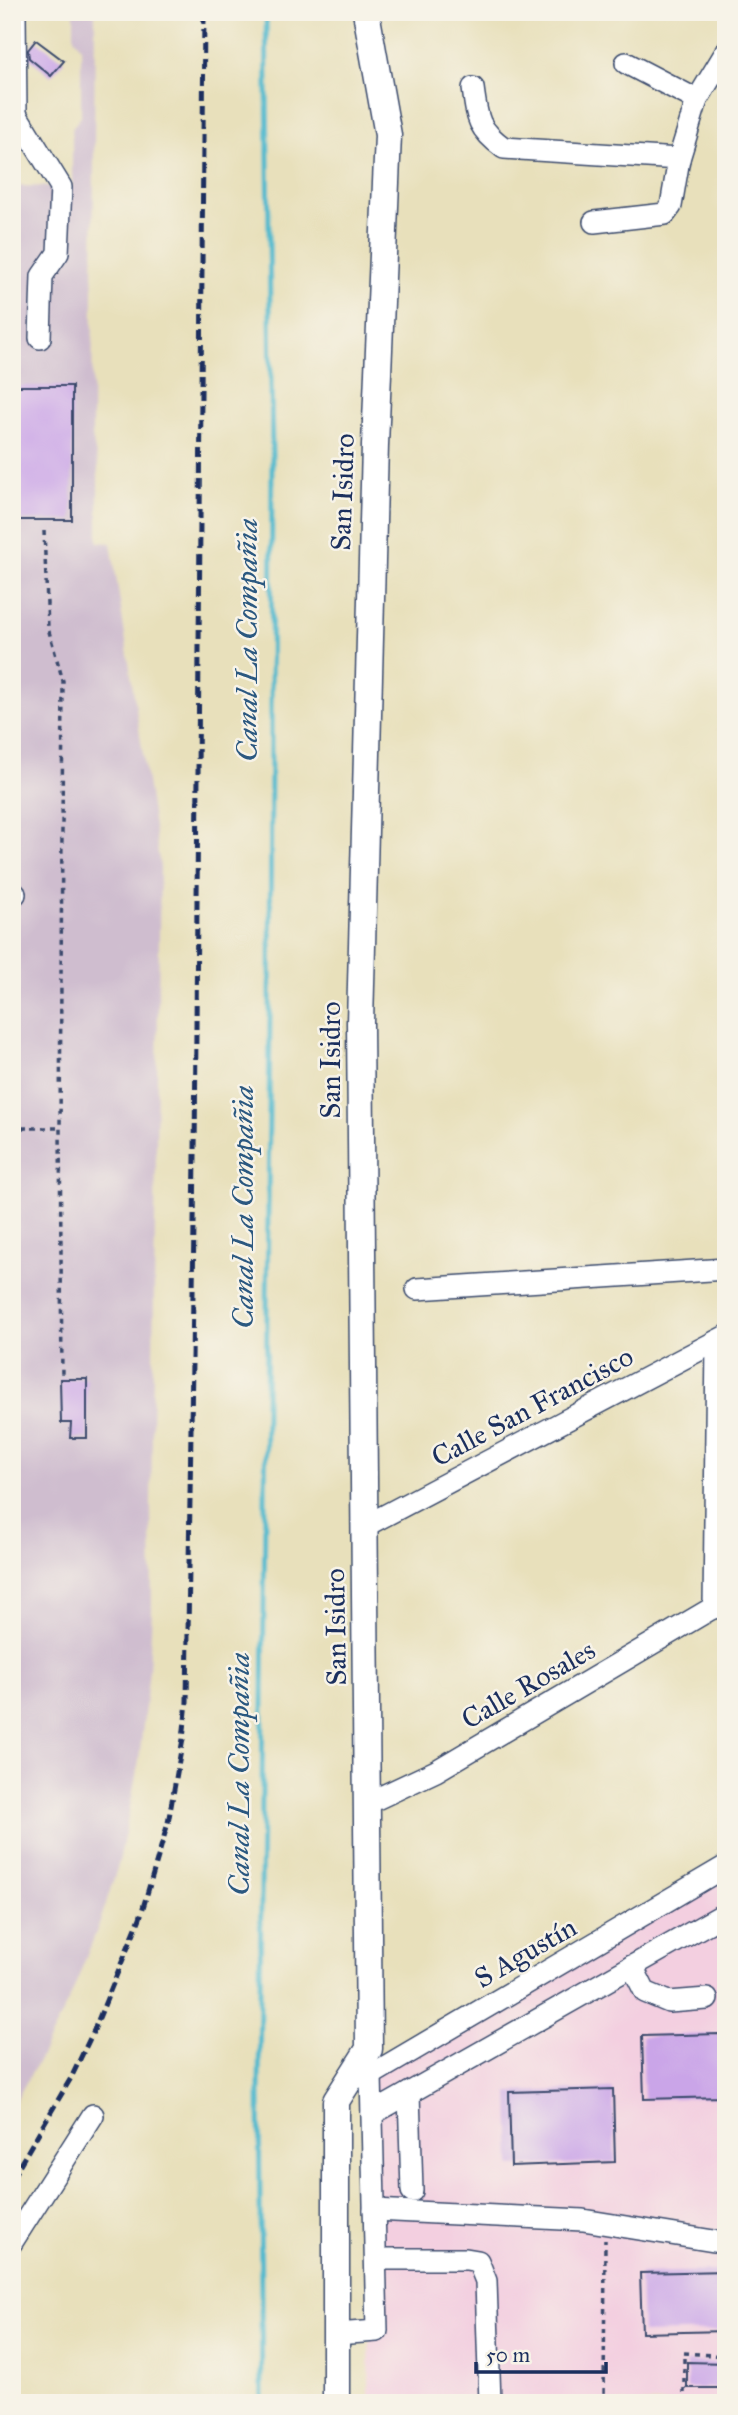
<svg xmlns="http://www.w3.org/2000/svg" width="738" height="2415" font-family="'IM FELL Great Primer',serif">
<rect width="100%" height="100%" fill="#f7f3e8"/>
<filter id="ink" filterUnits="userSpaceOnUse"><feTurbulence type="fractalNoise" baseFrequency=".0143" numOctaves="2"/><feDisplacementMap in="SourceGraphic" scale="14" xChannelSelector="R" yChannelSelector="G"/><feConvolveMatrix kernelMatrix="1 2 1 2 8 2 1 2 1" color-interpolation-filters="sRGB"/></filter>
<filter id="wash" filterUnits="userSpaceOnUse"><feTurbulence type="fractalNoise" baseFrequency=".00686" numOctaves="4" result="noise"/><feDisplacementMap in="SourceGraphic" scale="28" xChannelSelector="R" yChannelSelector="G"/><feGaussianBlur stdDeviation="1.57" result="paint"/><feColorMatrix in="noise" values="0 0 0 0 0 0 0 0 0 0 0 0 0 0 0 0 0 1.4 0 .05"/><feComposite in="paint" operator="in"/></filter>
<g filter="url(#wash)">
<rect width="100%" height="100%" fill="#e8e0bb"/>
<polygon fill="#f3cfe0" points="726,1876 726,2403 369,2403 372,2075"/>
<polygon fill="#cfbdcf" points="74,12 95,12 92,437 98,465 98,542 111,543 160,867 151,1504 152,1611 149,1670 139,1761 119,1862 100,1922 72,1993 40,2058 12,2107 12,186 72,187 72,129 81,116 81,47 74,38"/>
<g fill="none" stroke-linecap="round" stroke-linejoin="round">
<polyline stroke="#50b9ce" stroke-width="5" points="262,2403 259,2092 270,1014 272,456 266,12"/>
</g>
<g id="blocks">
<g fill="#caa5e8">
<polygon points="36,40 64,61 51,76 29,58 28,50"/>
<polygon points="13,386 72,386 72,520 14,520"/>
<polygon points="60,1379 87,1379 87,1438 70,1438 71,1423 61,1423"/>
<polygon points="720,2034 722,2097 644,2099 642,2036"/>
<polygon points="613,2089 615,2162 511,2166 509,2092"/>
<polygon points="726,2271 726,2331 642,2333 640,2273"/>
<polygon points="687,2362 726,2363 726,2388 687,2388"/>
</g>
</g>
</g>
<g filter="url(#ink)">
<use href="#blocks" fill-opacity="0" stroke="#3a4a6c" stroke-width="2"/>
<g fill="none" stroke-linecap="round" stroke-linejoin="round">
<defs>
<g id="minor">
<polyline points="15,12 16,114 61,187 58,253 42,276 40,338"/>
<polyline points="626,63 697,100"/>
<path d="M473,88C477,119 478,129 504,148L679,159L697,100L726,52"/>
<polyline points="594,222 665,214 671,206 679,159"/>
<polyline points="12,894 15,894"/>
<polyline points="417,1289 726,1269"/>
<polyline points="365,1526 726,1336"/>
<polyline points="714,1608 717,1341"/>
<polyline points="368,1803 436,1771 726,1600"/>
<polyline points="632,1966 645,1992 669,2002 707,1999"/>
<polyline points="350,2079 371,2075 726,1866"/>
<polyline points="409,2093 412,2191"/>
<polyline points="372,2114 726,1913"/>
<polyline points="374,2210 583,2220 726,2243"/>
<polyline points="12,2242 93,2115"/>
<polyline points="376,2259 466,2259 478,2261 486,2281 490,2403"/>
<polyline points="336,2334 377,2331 371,2075"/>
</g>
<polyline id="major" points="336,2403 336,2101 369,2049 360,1023 375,445 388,135 366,12"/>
</defs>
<use href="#minor" stroke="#3a4a6c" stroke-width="24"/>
<use href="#major" stroke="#3a4a6c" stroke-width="29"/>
<g stroke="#3a4a6c" stroke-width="3.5" stroke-dasharray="5 5" stroke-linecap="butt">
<polyline points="44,531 48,628 63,681 60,1128 62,1379"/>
<polyline points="12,1128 60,1128"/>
<polyline points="604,2403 605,2240"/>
<polyline points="684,2403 684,2353 726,2356"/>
</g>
<use href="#minor" stroke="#fff" stroke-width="21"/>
<use href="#major" stroke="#fff" stroke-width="26"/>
<polyline stroke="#1b2f5e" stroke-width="5" stroke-dasharray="10 5" stroke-linecap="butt" points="12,2178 71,2078 94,2030 140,1918 168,1823 183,1739 187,1702 195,1156 204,12"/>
</g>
</g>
<g text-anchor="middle" stroke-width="5" stroke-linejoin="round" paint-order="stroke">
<g font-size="28" fill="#1b2f5e" stroke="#f7f3e8">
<text transform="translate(342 492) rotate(-88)" y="10">San Isidro</text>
<text transform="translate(330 1060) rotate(-90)" y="10">San Isidro</text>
<text transform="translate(532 1406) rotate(-28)" y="10">Calle San Francisco</text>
<text transform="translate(335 1627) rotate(-91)" y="10">San Isidro</text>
<text transform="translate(528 1684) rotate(-30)" y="10">Calle Rosales</text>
<text transform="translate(525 1952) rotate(-30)" y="10">S Agustín</text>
</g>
<g font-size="30" font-style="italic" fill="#2b5880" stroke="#f7f3e8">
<text transform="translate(247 640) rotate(-90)" y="10">Canal La Compañia</text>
<text transform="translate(243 1207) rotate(-90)" y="10">Canal La Compañia</text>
<text transform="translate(239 1774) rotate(-90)" y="10">Canal La Compañia</text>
</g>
</g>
<rect width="738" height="2415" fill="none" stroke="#f7f3e8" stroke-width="42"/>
<path d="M476 2362v10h130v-10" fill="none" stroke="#1b2f5e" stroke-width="3.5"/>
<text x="486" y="2362" font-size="21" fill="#1b2f5e" stroke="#f7f3e8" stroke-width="5" paint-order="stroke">50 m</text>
</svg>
